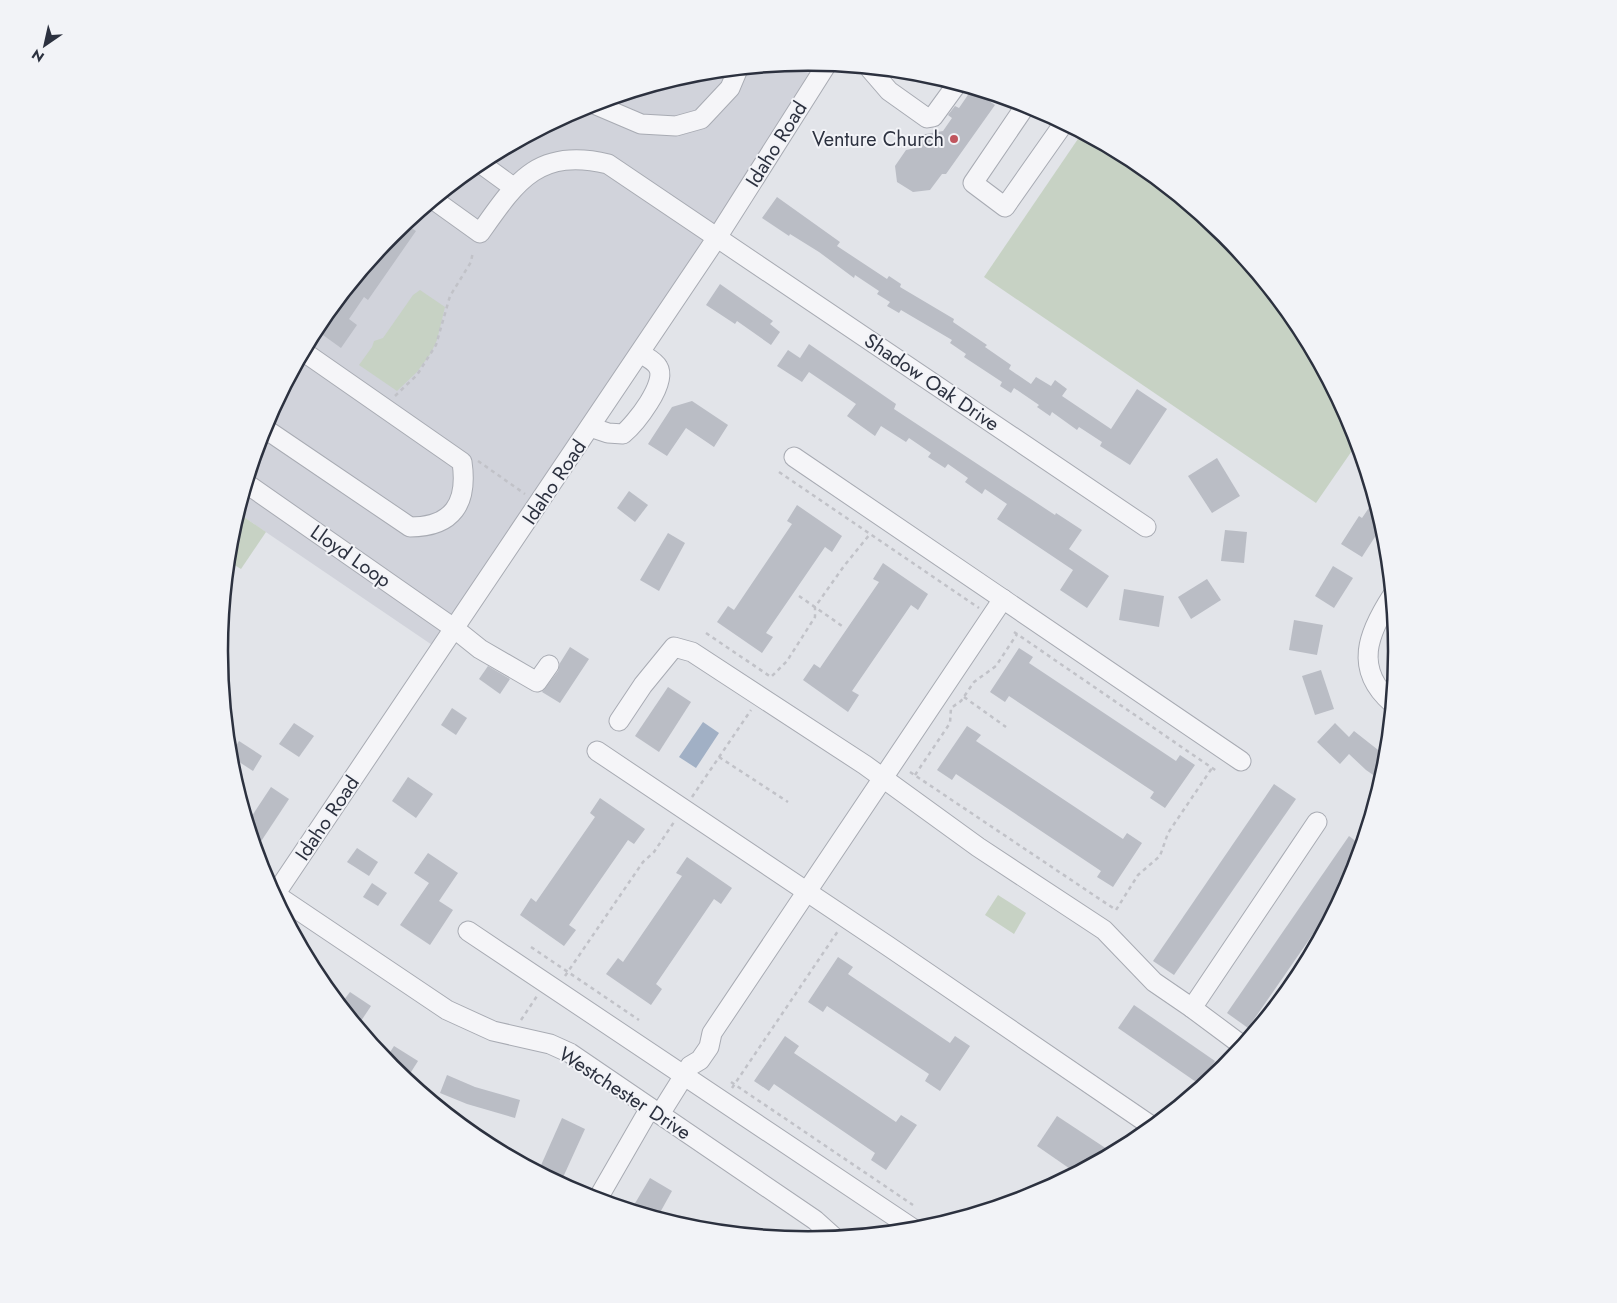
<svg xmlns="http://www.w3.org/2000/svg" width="1617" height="1303" font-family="Jost,sans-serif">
<rect width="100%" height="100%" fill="#e2e4e9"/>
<polygon fill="#d1d3db" points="809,63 827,64 441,651 238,513 264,426 319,324 392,235 482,162 583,107 694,74"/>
<g fill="#c7d2c4">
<polygon points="1082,133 1136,162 1225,235 1298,325 1353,426 1358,442 1316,503 984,277"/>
<polygon points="420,290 445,307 437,340 431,353 417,372 397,391 359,365 372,347 374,341 383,338 413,295"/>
<polygon points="238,513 266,532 241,569 228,561 231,536"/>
<polygon points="998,895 1026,913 1014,934 985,915"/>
</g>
<polygon fill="#a1b0c5" points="703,722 719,733 696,768 679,757"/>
<g fill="#babdc5">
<polygon points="972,89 995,105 946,174 942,174 930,190 913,192 897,182 895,166 906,150 921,147 920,135 943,131 952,118 948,115 955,106 959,108"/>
<polygon points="777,197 840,242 837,246 887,279 889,276 901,284 900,287 954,319 953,322 987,345 985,347 1011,365 1009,369 1031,384 1036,377 1051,386 1055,380 1067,389 1062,396 1111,429 1137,389 1167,409 1130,465 1100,446 1102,442 1079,427 1077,430 1052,412 1050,416 1037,407 1039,405 1014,388 1011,393 1000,386 1002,382 964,357 966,354 950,343 952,340 901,310 899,313 887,306 890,302 877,294 879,291 855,275 854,278 819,252 790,234 789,236 762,218"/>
<polygon points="405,224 416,231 368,300 364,297 349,319 357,325 341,348 316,330 392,235"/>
<polygon points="720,284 773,321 770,324 780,332 771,345 737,321 735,324 706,305"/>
<polygon points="809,344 896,404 894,409 1055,515 1056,513 1082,530 1069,549 1109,576 1087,608 1060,590 1073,570 997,519 1007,504 985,489 982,494 965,482 968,478 948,464 945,468 928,457 931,453 909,438 906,442 881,426 875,436 847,416 856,404 809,372 802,382 777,366 788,350 800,358"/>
<polygon points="692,401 728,425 714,447 686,428 667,456 648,444 672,407"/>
<polygon points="1217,458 1240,496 1212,513 1188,476"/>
<polygon points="629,491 648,505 635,522 617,508"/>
<polygon points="1375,499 1382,526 1362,557 1341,544 1359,516 1362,518"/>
<polygon points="797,505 842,536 832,552 825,547 766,633 773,637 762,653 717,622 728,606 734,610 792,524 787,521"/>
<polygon points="1225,530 1247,532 1244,563 1221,561"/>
<polygon points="668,533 685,543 659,591 640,580"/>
<polygon points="883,563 928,594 918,610 911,605 852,691 859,695 848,712 803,680 814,664 820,668 879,582 873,579"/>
<polygon points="1333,566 1353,578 1334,608 1315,596"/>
<polygon points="1207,579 1221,600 1191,619 1178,597"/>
<polygon points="1124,589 1164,596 1159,627 1119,620"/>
<polygon points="1294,620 1323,625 1317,655 1289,650"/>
<polygon points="570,647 589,659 560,703 542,692 558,671 560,663"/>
<polygon points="1019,648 1033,657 1029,663 1176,761 1180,755 1195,765 1165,808 1150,798 1154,792 1009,696 1005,702 990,692"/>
<polygon points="488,666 510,679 500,694 479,679"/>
<polygon points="1321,670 1334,709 1315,715 1302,676"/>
<polygon points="668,687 691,702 659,752 635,736"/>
<polygon points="452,708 467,718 456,735 441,725"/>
<polygon points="294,723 314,736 299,757 279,744"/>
<polygon points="1335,723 1349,737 1354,731 1387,757 1382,781 1366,770 1349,754 1340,764 1317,742"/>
<polygon points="967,726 981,735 976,741 1123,839 1127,833 1142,843 1113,887 1097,877 1101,871 956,774 952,780 937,770"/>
<polygon points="239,741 262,756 253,771 230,756"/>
<polygon points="408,777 433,794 416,818 392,801"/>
<polygon points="1274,784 1296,799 1174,975 1153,961"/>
<polygon points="271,787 289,799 256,849 248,822"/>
<polygon points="600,798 645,829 634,844 628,840 569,925 576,930 564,946 520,915 531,898 536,902 595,817 590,813"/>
<polygon points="1349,836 1362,846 1353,876 1248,1028 1227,1013"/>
<polygon points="357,848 378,862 369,876 347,862"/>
<polygon points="428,853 458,873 439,901 453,910 430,945 400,925 429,883 414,873"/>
<polygon points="687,857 732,888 721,904 714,899 656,984 662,989 651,1005 606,974 618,958 623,962 682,876 676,873"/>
<polygon points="372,883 387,893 378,906 363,897"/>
<polygon points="838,957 853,967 848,974 950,1043 955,1036 970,1046 940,1091 925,1081 929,1074 827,1006 823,1012 808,1002"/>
<polygon points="350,992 371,1006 361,1021 340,1005"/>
<polygon points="1134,1005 1215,1061 1199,1084 1118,1028"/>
<polygon points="785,1036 799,1046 794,1053 896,1122 901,1115 917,1125 886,1170 871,1160 875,1153 774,1084 769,1091 754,1081"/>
<polygon points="394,1046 418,1061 406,1080 385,1060"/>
<polygon points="447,1075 475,1087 520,1100 515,1118 467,1104 440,1093"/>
<polygon points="1057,1116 1113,1153 1076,1173 1037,1146"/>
<polygon points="562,1118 585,1129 560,1184 538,1172"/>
<polygon points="650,1178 672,1191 657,1218 631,1210"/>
</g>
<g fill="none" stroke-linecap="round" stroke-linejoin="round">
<defs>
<g id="minor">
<polyline points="870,69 889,91 927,118 933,117 957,84"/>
<polyline points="594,104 641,124 676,126 701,119 730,88 738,69"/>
<polyline points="1026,105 973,183 1005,207 1064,123"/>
<polyline points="480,163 513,187"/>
<path d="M434,200L480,233C516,182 538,147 608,164L1146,527"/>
<path d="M590,427L608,433L623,434C635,424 668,383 658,367C655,361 646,357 640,353"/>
<path d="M264,428L410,527C453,527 468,503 462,462L304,352"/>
<polyline points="794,457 1241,761"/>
<polyline points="247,484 455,629 480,649 537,682 549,665"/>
<path d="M1392,596C1368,633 1353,669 1392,703"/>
<polyline points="619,721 643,685 674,647 692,652 865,765 978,847 1104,930 1154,982 1192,1008"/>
<polyline points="597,751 888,946 1153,1127"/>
<polyline points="273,893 447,1010 493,1031 550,1044 570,1053 815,1220 835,1238"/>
<polyline points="274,896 718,236 827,64"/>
<polyline points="468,931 915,1230"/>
<polyline points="1243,1046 1192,1008 1317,822"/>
<polyline points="660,1114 690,1066 700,1060 709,1047 712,1033 1003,599"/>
<polyline points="597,1200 650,1108"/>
</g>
</defs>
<use href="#minor" stroke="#a8abb3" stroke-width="21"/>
<g stroke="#c1c2c8" stroke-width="2.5" stroke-dasharray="4 4" stroke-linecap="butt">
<polyline points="395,396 417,375 436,345 450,296 471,262 473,251"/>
<polyline points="478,461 525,494"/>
<polyline points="779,472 979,608"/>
<polyline points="799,596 845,628"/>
<polyline points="1014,632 1218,772"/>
<polyline points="706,633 771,677 787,661 815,617 815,607 844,566 870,534"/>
<polyline points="964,697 1006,727"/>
<polyline points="719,757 788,802"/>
<polyline points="910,772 1116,910 1138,875 1160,856 1168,833 1212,768"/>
<polyline points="915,775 950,723 951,708 961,701 974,682 996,666 1017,634"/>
<polyline points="692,797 751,710"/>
<polyline points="531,947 639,1020"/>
<polyline points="565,976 643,862 654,852 674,822"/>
<polyline points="521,1020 537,996"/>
<polyline points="731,1082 913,1205"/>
<polyline points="732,1088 838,931"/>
</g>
<use href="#minor" stroke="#f5f5f8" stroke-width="19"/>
</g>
<circle fill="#c0555d" stroke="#f2f3f7" stroke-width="2" cx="954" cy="139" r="5"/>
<g text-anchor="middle" stroke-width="4" stroke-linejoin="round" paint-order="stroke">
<g font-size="20" fill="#2c313f" stroke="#f2f3f7" text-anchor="end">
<text x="944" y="146">Venture Church</text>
</g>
<g font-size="20" fill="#2c313f" stroke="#f2f3f7">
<text transform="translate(776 144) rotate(-58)" y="7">Idaho Road</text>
<text transform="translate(932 382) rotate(34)" y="7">Shadow Oak Drive</text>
<text transform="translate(554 482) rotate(-56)" y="7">Idaho Road</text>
<text transform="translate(351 556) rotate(35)" y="7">Lloyd Loop</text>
<text transform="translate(327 818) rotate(-56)" y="7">Idaho Road</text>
<text transform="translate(625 1093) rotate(33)" y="7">Westchester Drive</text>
</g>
</g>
<path d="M0 0H1617V1303H0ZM228 651a580 580 0 1 1 1160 0a580 580 0 1 1-1160 0Z" fill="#f2f3f7" fill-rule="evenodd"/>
<path fill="none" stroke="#2c313f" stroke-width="2.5" d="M228 651a580 580 0 1 1 1160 0a580 580 0 1 1-1160 0Z"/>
<g transform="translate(45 45) rotate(214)" stroke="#f2f3f7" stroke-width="4" paint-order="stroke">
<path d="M0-4L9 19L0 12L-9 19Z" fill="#2c313f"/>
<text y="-8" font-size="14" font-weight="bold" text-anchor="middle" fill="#2c313f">N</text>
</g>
</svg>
